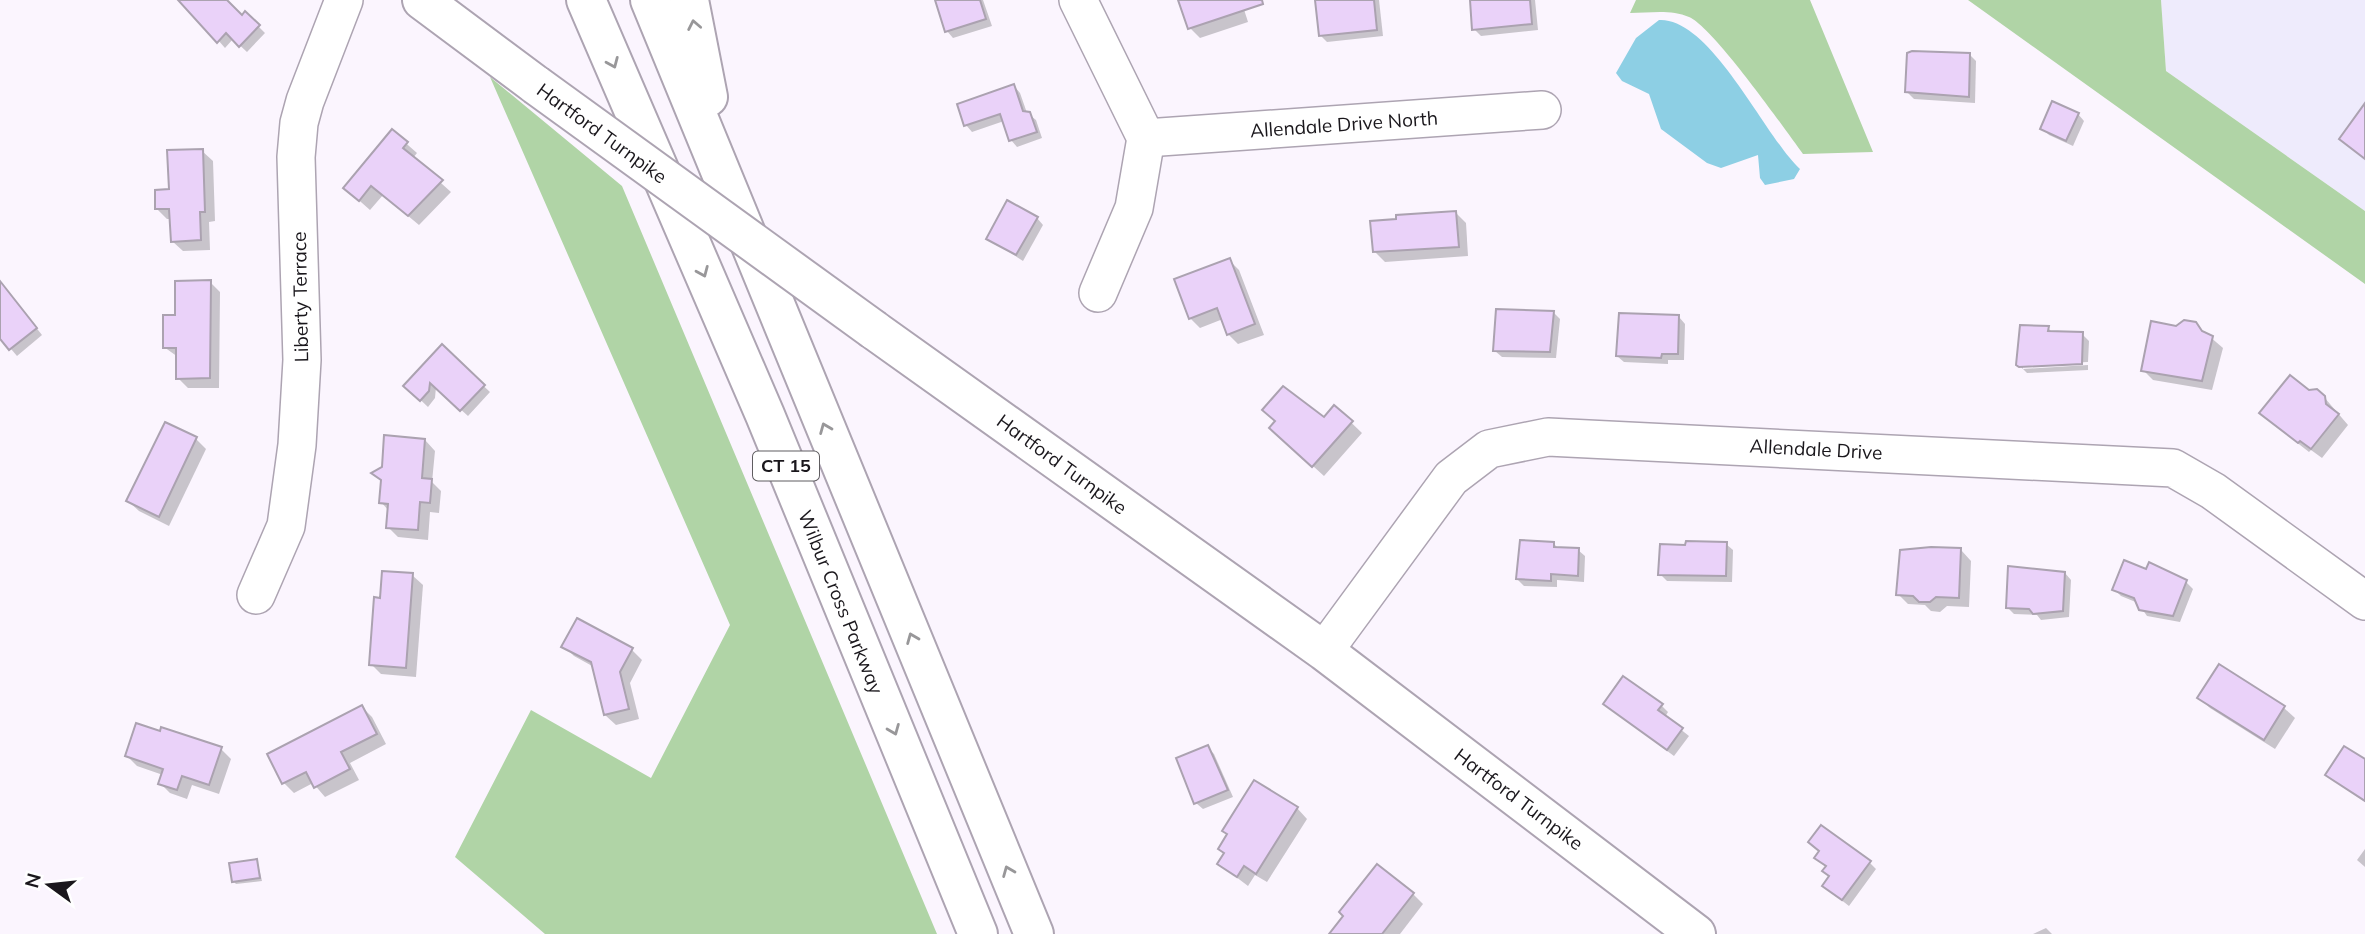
<svg xmlns="http://www.w3.org/2000/svg" width="2365" height="934" font-family="Mulish,sans-serif">
<rect width="100%" height="100%" fill="#fbf5fe"/>
<polygon fill="#eeebfc" points="2161,0 2365,0 2365,211 2166,71"/>
<g fill="#b0d4a6">
<path d="M1636,0H1810L1873,152L1803,154C1784,128 1713,27 1689,17C1671,9 1649,13 1630,13Z"/>
<polygon points="1968,0 2161,0 2166,71 2365,211 2365,284"/>
<polygon points="490,77 622,186 937,934 545,934 455,857 531,710 651,778 730,625"/>
</g>
<path fill="#8dcfe4" d="M1659,20C1711,17 1765,137 1800,169L1794,179L1765,185L1760,178L1758,155L1721,168L1707,163L1661,129L1649,94L1622,81L1616,73L1636,38Z"/>
<g fill="#0003">
<polygon points="183,0 224,0 242,17 245,13 265,33 247,52 233,39 225,48"/>
<polygon points="937,0 983,0 992,26 953,38 947,31"/>
<polygon points="1180,0 1241,0 1248,22 1200,38 1190,28"/>
<polygon points="1317,0 1379,0 1383,36 1327,42 1321,36"/>
<polygon points="1472,0 1535,0 1538,30 1481,36 1474,29"/>
<polygon points="1969,54 1976,61 1975,103 1914,99 1907,92"/>
<polygon points="1014,86 1020,93 1027,113 1036,120 1042,138 1017,147 1011,140 1004,121 972,132 966,125"/>
<polygon points="2078,114 2084,121 2073,146 2049,135 2042,128"/>
<polygon points="392,131 417,153 413,158 451,192 419,225 383,195 370,210 345,188"/>
<polygon points="202,151 213,161 215,221 209,222 210,250 183,251 172,241 172,219 167,219 157,209"/>
<polygon points="1455,212 1466,223 1468,256 1385,262 1374,251"/>
<polygon points="1037,218 1043,225 1023,261 988,238"/>
<polygon points="1229,260 1239,270 1264,335 1238,344 1228,334 1223,319 1200,328 1190,318"/>
<polygon points="0,282 42,335 17,356 0,336"/>
<polygon points="210,282 220,292 219,388 188,388 178,378 178,357 164,347 177,317"/>
<polygon points="1553,312 1560,319 1556,358 1502,357 1495,351"/>
<polygon points="1679,317 1685,324 1684,360 1668,360 1668,364 1624,362 1617,356"/>
<polygon points="2195,324 2223,348 2212,390 2153,380 2143,370 2177,328"/>
<polygon points="2048,328 2053,333 2082,334 2089,341 2088,362 2023,365 2023,369 2018,364"/>
<polygon points="442,347 490,392 468,416 436,387 435,398 428,407 406,386"/>
<polygon points="2088,365 2088,370 2027,373 2023,369"/>
<polygon points="2308,392 2324,397 2348,425 2322,458 2311,450 2309,452 2272,423"/>
<polygon points="1335,407 1362,433 1324,476 1282,438 1324,420"/>
<polygon points="196,439 206,449 169,526 139,511 128,501"/>
<polygon points="425,440 435,451 432,482 441,491 439,513 430,512 428,540 398,537 388,527 389,511 381,502 383,482 374,473"/>
<polygon points="1553,543 1559,549 1578,550 1585,556 1584,582 1557,580 1557,587 1524,586 1517,579"/>
<polygon points="1726,544 1733,550 1732,582 1667,581 1660,574 1687,546"/>
<polygon points="1961,550 1971,561 1969,607 1947,606 1940,612 1931,611 1925,605 1908,604 1898,594"/>
<polygon points="2150,565 2186,582 2193,589 2180,622 2147,616 2138,603 2121,596 2115,590 2147,571"/>
<polygon points="2065,573 2071,580 2069,617 2041,620 2037,615 2014,614 2008,608"/>
<polygon points="412,575 423,585 416,677 381,674 371,664"/>
<polygon points="564,646 632,650 642,660 630,683 639,719 616,725 605,715 594,667 574,656"/>
<polygon points="2219,667 2284,708 2295,718 2275,749 2210,708 2199,698"/>
<polygon points="1661,705 1668,712 1665,717 1689,736 1674,756 1612,710"/>
<polygon points="362,707 372,717 386,744 350,763 359,780 325,797 313,783 294,793 284,783"/>
<polygon points="1207,747 1214,754 1233,797 1203,809 1196,803"/>
<polygon points="221,749 231,759 219,794 192,785 187,799 170,793 160,783 163,775 137,766 127,756"/>
<polygon points="2365,762 2365,802 2327,775"/>
<polygon points="1297,808 1307,819 1267,882 1255,875 1248,886 1219,864 1225,855 1220,849 1228,835 1224,831"/>
<polygon points="2365,849 2365,867 2357,860"/>
<polygon points="1821,852 1869,862 1876,869 1849,906 1831,892 1827,868 1816,858"/>
<polygon points="257,860 262,881 236,884 234,882"/>
<polygon points="1413,894 1423,904 1400,934 1334,934"/>
<polygon points="2046,928 2052,934 2033,934"/>
</g>
<g fill="#ead2f9" stroke="#aba2b0" stroke-width="2">
<polygon points="178,0 227,0 242,15 245,11 260,25 239,47 226,33 217,43"/>
<polygon points="935,0 980,0 986,19 945,32"/>
<polygon points="1178,0 1262,0 1263,4 1188,29"/>
<polygon points="1315,0 1374,0 1377,30 1319,36"/>
<polygon points="1470,0 1530,0 1532,24 1472,30"/>
<polygon points="1912,51 1970,53 1969,97 1905,92 1907,53"/>
<polygon points="1014,84 1023,111 1030,112 1037,132 1009,141 1000,114 964,126 957,104"/>
<polygon points="2052,101 2079,113 2066,141 2040,129"/>
<polygon points="2365,103 2365,159 2339,139"/>
<polygon points="392,129 408,142 403,148 443,180 408,216 371,186 359,201 343,188"/>
<polygon points="203,149 205,212 200,212 201,240 171,242 169,209 155,209 155,190 169,189 167,150"/>
<polygon points="1007,200 1038,217 1016,255 986,239"/>
<polygon points="1456,211 1459,247 1373,252 1370,221 1396,219 1396,215"/>
<polygon points="1230,258 1255,324 1227,335 1217,308 1189,319 1174,279"/>
<polygon points="211,280 210,378 176,379 176,348 163,348 163,315 175,315 175,281"/>
<polygon points="0,281 37,328 9,350 0,339"/>
<polygon points="1496,309 1554,311 1550,352 1493,351"/>
<polygon points="1619,313 1679,315 1678,354 1662,354 1661,358 1616,356"/>
<polygon points="2184,320 2196,322 2202,331 2213,336 2202,381 2141,371 2151,321 2176,326"/>
<polygon points="2020,325 2049,326 2048,331 2083,332 2082,364 2019,367 2016,365"/>
<polygon points="442,344 485,385 460,411 430,383 429,391 420,401 403,386"/>
<polygon points="2290,375 2309,390 2317,389 2325,396 2326,404 2339,414 2311,449 2300,441 2298,443 2259,413"/>
<polygon points="1283,386 1324,417 1334,405 1353,421 1312,467 1269,428 1275,421 1262,410"/>
<polygon points="165,422 197,437 159,517 126,501"/>
<polygon points="384,435 425,439 422,478 432,479 430,503 420,502 418,530 386,528 388,504 379,503 381,480 371,473 382,467"/>
<polygon points="1520,540 1554,542 1554,547 1579,548 1578,576 1551,574 1551,581 1516,579"/>
<polygon points="1686,541 1727,542 1726,576 1658,575 1660,544 1685,545"/>
<polygon points="1931,547 1961,548 1959,598 1936,597 1930,602 1919,602 1913,596 1896,595 1900,550"/>
<polygon points="2124,560 2146,569 2149,562 2187,580 2173,616 2139,610 2134,598 2112,590"/>
<polygon points="2008,566 2065,572 2063,611 2033,614 2029,609 2006,608"/>
<polygon points="382,571 413,573 406,668 369,665 374,597 380,598"/>
<polygon points="577,618 633,648 620,672 629,709 604,715 591,662 561,647"/>
<polygon points="2219,664 2285,706 2264,740 2197,698"/>
<polygon points="1623,676 1663,704 1658,710 1683,728 1667,750 1603,704"/>
<polygon points="362,705 377,734 341,752 350,769 314,788 306,772 282,784 267,754"/>
<polygon points="136,723 160,731 161,727 222,747 209,785 182,776 177,790 158,784 163,769 125,756"/>
<polygon points="1208,745 1228,790 1194,804 1176,758"/>
<polygon points="2344,746 2365,759 2365,801 2325,775"/>
<polygon points="1254,780 1298,807 1256,874 1244,866 1237,877 1217,864 1224,853 1218,849 1227,834 1222,831"/>
<polygon points="1821,825 1871,861 1842,900 1822,886 1829,876 1822,871 1826,866 1814,858 1819,851 1808,842"/>
<polygon points="257,859 260,878 232,882 229,863"/>
<polygon points="1377,864 1414,893 1382,934 1329,934 1343,916 1339,912"/>
</g>
<g fill="none" stroke-linecap="round" stroke-linejoin="round">
<defs>
<g id="minor">
<polyline points="1078,0 1146,138 1134,208 1098,293"/>
<polyline points="1146,138 1542,110"/>
<polyline points="256,595 286,526 297,445 302,360 296,157 299,123 305,101 344,0"/>
<polyline points="1324,651 1451,478 1489,449 1548,437 2173,468 2213,491 2365,601"/>
</g>
<g id="major">
<polyline points="422,0 536,85"/>
<polyline points="874,330 1324,651 1696,934"/>
</g>
<g id="highway">
<polyline points="586,0 765,415 978,934"/>
<polyline points="650,0 1034,934"/>
<polyline points="689,0 708,97"/>
</g>
</defs>
<use href="#minor" stroke="#ada4b2" stroke-width="40"/>
<use href="#major" stroke="#ada4b2" stroke-width="42"/>
<use href="#highway" stroke="#ada4b2" stroke-width="42"/>
<use href="#minor" stroke="#fff" stroke-width="37"/>
<use href="#major" stroke="#fff" stroke-width="38"/>
<use href="#highway" stroke="#fff" stroke-width="38"/>
<defs>
<polyline id="major-bridge" points="536,85 874,330"/>
</defs>
<use href="#major-bridge" stroke="#ada4b2" stroke-width="42" stroke-linecap="butt"/>
<use href="#major-bridge" stroke="#fff" stroke-width="38"/>
</g>
<defs><path id="oneway-chevron" d="M-2-3.5L2.5 0L-2 3.5" fill="none" stroke-width="1.6" stroke-linecap="round" stroke-linejoin="round" transform="scale(1.75)"/></defs>
<g stroke="#989799">
<use href="#oneway-chevron" transform="translate(694 25) rotate(-101)"/>
<use href="#oneway-chevron" transform="translate(613 63) rotate(67)"/>
<use href="#oneway-chevron" transform="translate(703 272) rotate(67)"/>
<use href="#oneway-chevron" transform="translate(825 428) rotate(-112)"/>
<use href="#oneway-chevron" transform="translate(912 638) rotate(-112)"/>
<use href="#oneway-chevron" transform="translate(894 730) rotate(68)"/>
<use href="#oneway-chevron" transform="translate(1008 871) rotate(-112)"/>
</g>
<g text-anchor="middle" stroke-width="5" stroke-linejoin="round" paint-order="stroke">
<rect fill="#fff" stroke="#5f5d60" stroke-width="2" x="753" y="451.5" width="66" height="29" rx="5"/>
<g font-size="18" font-weight="bold" fill="#1a171c">
<text x="786" y="472">CT 15</text>
</g>
<g font-size="19" fill="#1a171c" stroke="#fff">
<text transform="translate(1344 124) rotate(-4)" y="7">Allendale Drive North</text>
<text transform="translate(602 133) rotate(36)" y="7">Hartford Turnpike</text>
<text transform="translate(300 297) rotate(-91)" y="7">Liberty Terrace</text>
<text transform="translate(1816 449) rotate(3)" y="7">Allendale Drive</text>
<text transform="translate(1062 464) rotate(36)" y="7">Hartford Turnpike</text>
<text transform="translate(841 602) rotate(68)" y="7">Wilbur Cross Parkway</text>
<text transform="translate(1519 799) rotate(37)" y="7">Hartford Turnpike</text>
</g>
</g>
<g transform="translate(49 885) rotate(285)" stroke="#ffffff" stroke-width="5" paint-order="stroke">
<path d="M0-5L12 26L0 18L-12 26Z" fill="#1a171c"/>
<text y="-10" font-size="19" font-weight="bold" text-anchor="middle" fill="#1a171c">N</text>
</g>
</svg>
